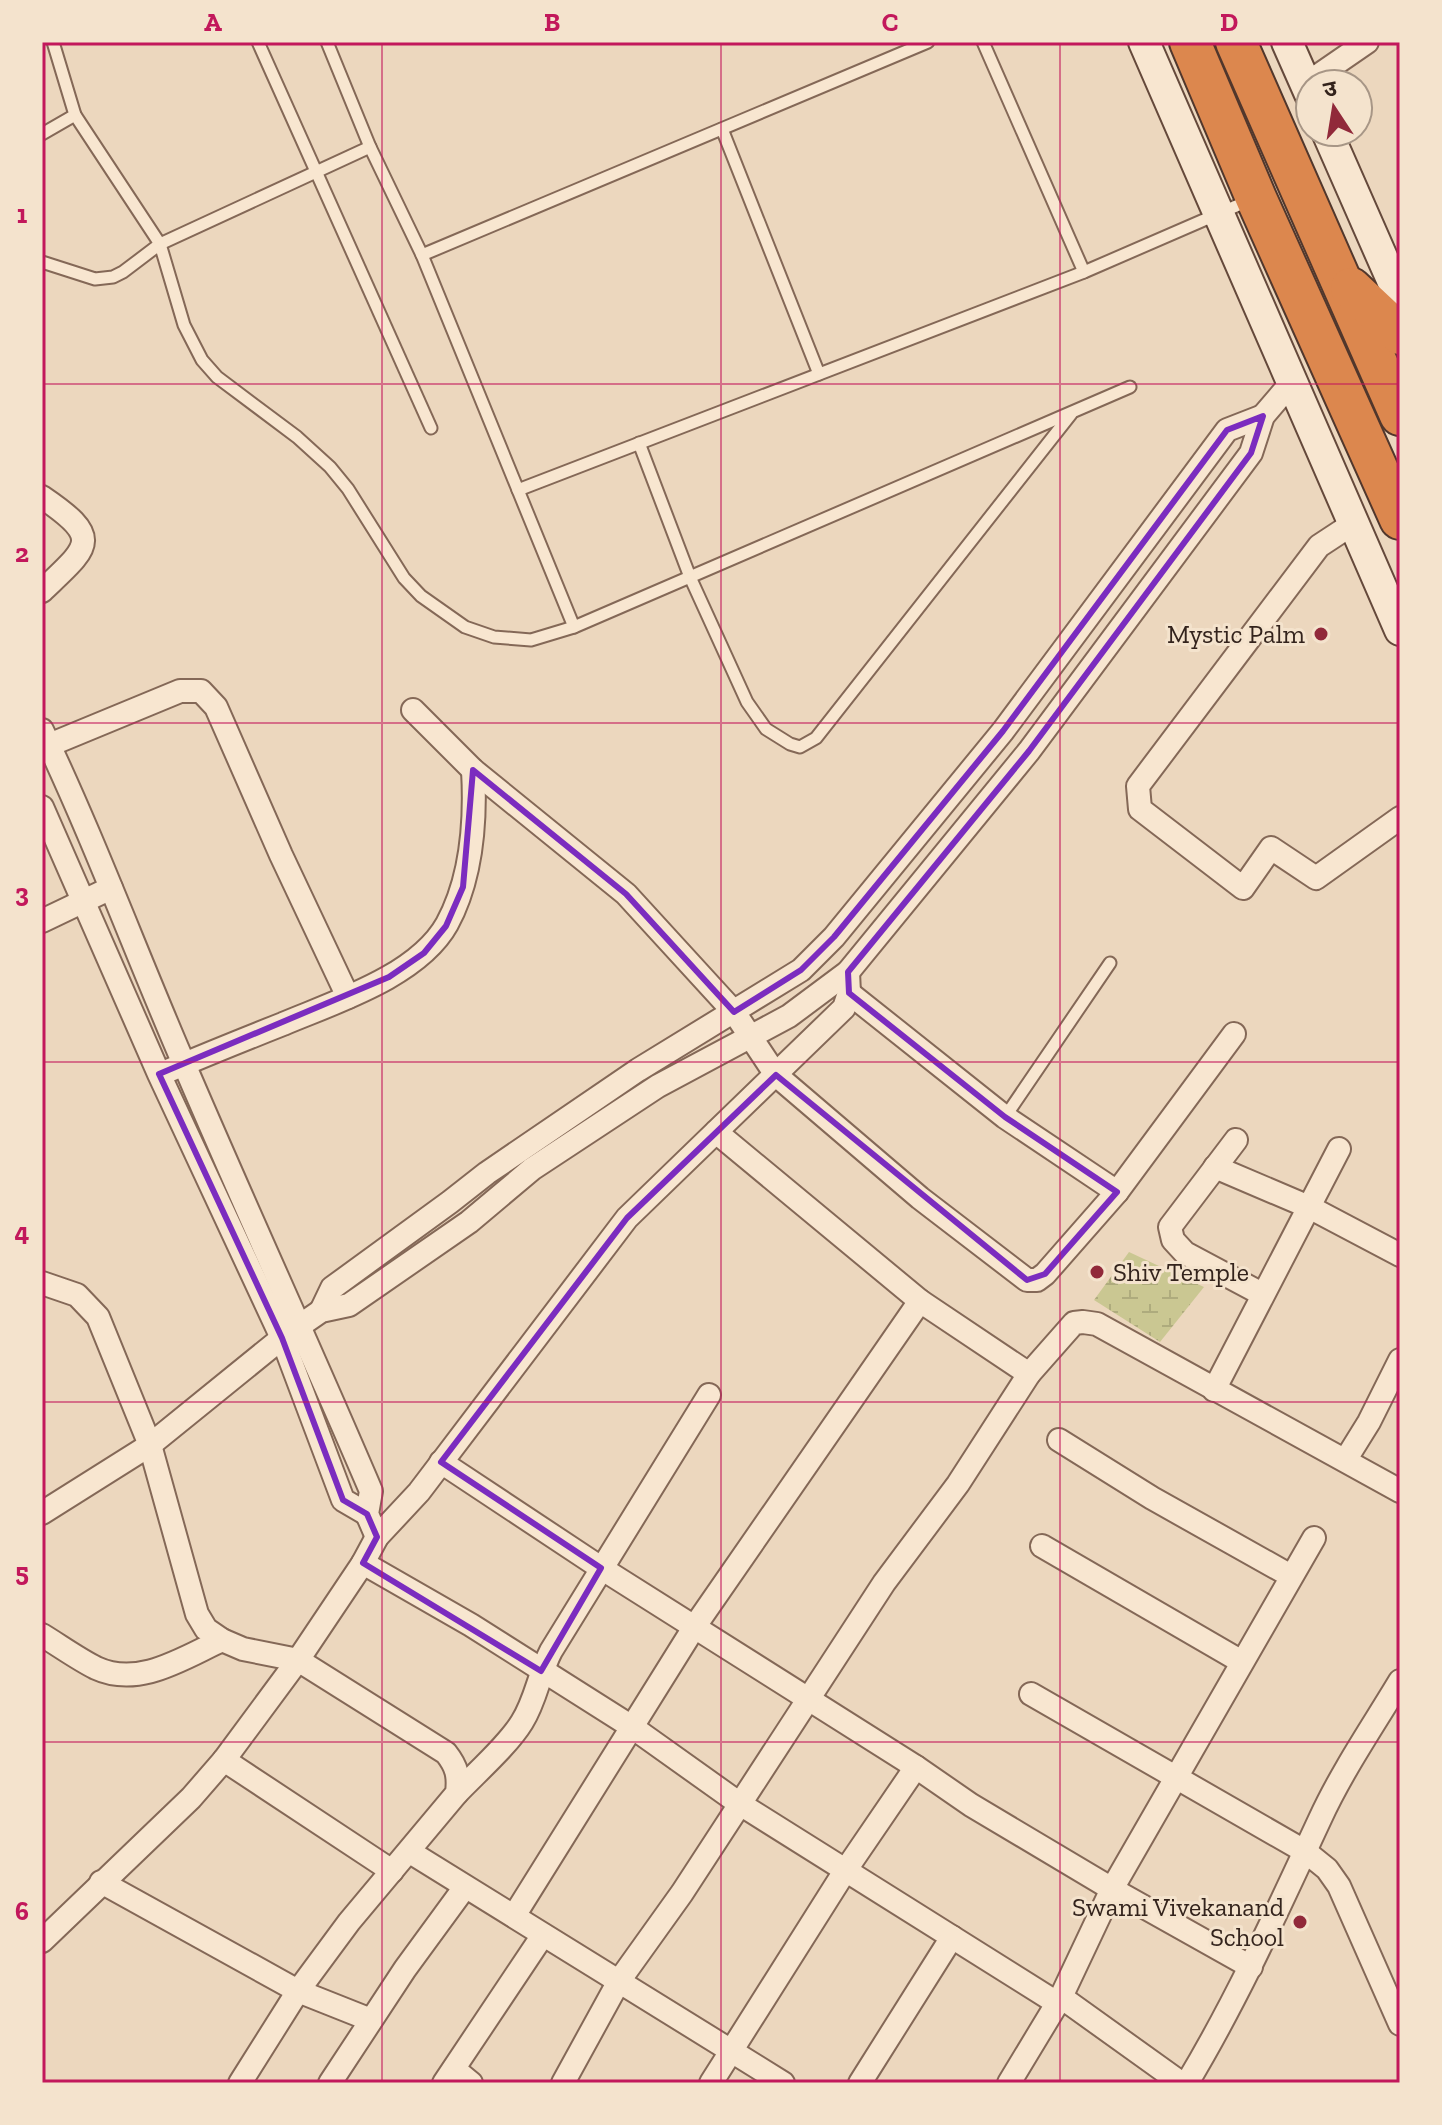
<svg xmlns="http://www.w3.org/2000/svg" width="1442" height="2125" font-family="'Zilla Slab','Noto Sans Devanagari',serif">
<defs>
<pattern id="wetland-marsh" width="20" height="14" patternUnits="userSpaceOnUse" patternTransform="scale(2)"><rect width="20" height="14" fill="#cac792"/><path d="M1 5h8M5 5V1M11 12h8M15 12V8" fill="none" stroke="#aeab7d"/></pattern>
</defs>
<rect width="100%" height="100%" fill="#ecd7be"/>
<polygon fill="url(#wetland-marsh)" points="1129,1252 1204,1287 1160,1342 1094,1300"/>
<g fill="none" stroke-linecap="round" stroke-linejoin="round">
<defs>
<g id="lane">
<polyline points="258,42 431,428"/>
<polyline points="327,42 370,147 422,255 574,627"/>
<polyline points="983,42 1084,272"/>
<polyline points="75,115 160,244 184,325 202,360 217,377 297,437 330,467 348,489 404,578 421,596 465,627 494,637 531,640 574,627 1130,387"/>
<polyline points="722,129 819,374"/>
<polyline points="42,134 75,115 53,42"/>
<polyline points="422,255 928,42"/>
<polyline points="42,262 95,279 113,277 123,272 160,244 370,147"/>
<polyline points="639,443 690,577 747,702 766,729 790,744 800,747 816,738 1071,414"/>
<polyline points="518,490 1084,272 1250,200"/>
<polyline points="1005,1117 1110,963"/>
</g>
<g id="street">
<polyline points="1306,84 1367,42"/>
<path d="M42,497C104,539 89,546 42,591"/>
<polyline points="1354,523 1319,546 1138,786 1140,809 1243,888 1271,848 1316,878 1400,818"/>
<polyline points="413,710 473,770 626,894 734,1012 776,1075 920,1198 1027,1280 1037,1280 1045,1274 1117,1192 1234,1034"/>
<path d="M42,730C94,839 136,953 184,1064C245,1207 310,1348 371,1491L367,1514L377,1537"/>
<polyline points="42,748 180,691 201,691 216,707 281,855 348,997"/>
<polyline points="42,807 159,1074 282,1338 343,1500 367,1514"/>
<polyline points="42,921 111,888"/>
<polyline points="849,993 1005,1117 1117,1192"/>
<path d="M170,1070C208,1054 245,1039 283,1024C335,1002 418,976 447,924C472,878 476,822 473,770"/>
<polyline points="716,1132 920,1301 1029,1374"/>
<polyline points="1236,1140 1170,1227 1173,1240 1185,1253 1262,1294"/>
<polyline points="1215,1167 1309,1207 1400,1255"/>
<path d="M42,1283L77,1295L98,1317L150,1445L197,1614L206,1629L222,1640L243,1649L298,1660L446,1753C457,1767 459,1776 457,1793L349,1922L298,1991L240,2083"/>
<polyline points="321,1311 332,1288 450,1202 487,1173 638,1070 801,970 834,937 1003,731 1227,430 1263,416"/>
<polyline points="1214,1390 1339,1149"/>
<polyline points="1059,1440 1152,1498 1291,1576"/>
<polyline points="1346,1459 1369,1422 1400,1360"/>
<polyline points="441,1462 601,1568 916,1767 971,1805 1112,1889 1251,1967"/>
<polyline points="42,1513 150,1445 282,1338 321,1311 349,1305 469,1222 532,1169 658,1086 789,1016 848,972 1029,751 1251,453 1263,416 1292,382"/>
<polyline points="1042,1546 1242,1662"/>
<polyline points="363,1563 471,1625 632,1727 740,1804 1057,2003"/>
<path d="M42,1635C60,1646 78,1659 96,1668C139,1688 183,1658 222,1640"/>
<polyline points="1031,1694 1306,1852 1327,1869 1339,1886 1400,2024"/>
<polyline points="224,1760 392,1871"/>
<path d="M457,1793C476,1773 508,1745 522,1722C536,1700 539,1674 551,1651L709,1395"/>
<polyline points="410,1852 783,2083"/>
<polyline points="101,1882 298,1991 371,2020"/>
<polyline points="514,1916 695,1626 920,1301"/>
<polyline points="42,1941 191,1798 224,1760 298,1660 363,1563 377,1537 419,1492 627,1218 844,1008 849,993 848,972"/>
<polyline points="1061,1997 1181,2083"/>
<polyline points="454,2069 471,2083"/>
<polyline points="330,2083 405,1969 465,1887"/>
<polyline points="444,2083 543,1935"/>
<polyline points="563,2083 619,1981 682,1893 884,1583 958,1484 1029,1374 1074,1323 1083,1322 1097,1324 1400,1491"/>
<polyline points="711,2083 845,1871 916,1767"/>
<polyline points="860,2083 952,1937"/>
<polyline points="1009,2083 1061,1997 1112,1889 1314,1538"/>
<path d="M1187,2083C1238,1998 1278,1909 1320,1819C1342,1771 1373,1726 1400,1681"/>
</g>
<g id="secondary">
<polyline points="1144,42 1400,630"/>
<polyline points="1287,42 1310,94"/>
<polyline points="1327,132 1400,298"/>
</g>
<g id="highway">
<polyline points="1190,42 1256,198 1400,519"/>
<polyline points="1236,42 1400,415"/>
<polyline points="1351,288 1400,334"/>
</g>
</defs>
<use href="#lane" stroke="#846857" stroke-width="15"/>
<use href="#street" stroke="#846857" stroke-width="26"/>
<use href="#secondary" stroke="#65493b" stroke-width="34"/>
<use href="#highway" stroke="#51372c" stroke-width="44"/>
<use href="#lane" stroke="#f8e6d0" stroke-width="11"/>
<use href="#street" stroke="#f8e6d0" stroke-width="22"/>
<use href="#secondary" stroke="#f8e6d0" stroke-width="30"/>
<use href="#highway" stroke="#dc874e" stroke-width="40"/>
</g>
<path fill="none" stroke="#7b2cbf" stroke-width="6" stroke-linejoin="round" d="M1263,416L1251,453L1029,751L848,972L849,993L1005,1117L1117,1192L1045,1274L1027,1280L776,1075L627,1218L441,1462L601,1568L541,1671L363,1563L377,1537L367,1514L343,1500L282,1338L159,1074L389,977L424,953L446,926L463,887L473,770L626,894L734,1012L801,970L834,937L1003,731L1227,430Z"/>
<path fill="none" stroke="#c2185b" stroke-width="2" stroke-opacity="0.55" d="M382,42V2083M721,42V2083M1060,42V2083M42,384H1400M42,723H1400M42,1062H1400M42,1402H1400M42,1742H1400"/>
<g fill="#91293a" stroke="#f4e3cd" stroke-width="3">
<circle cx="1321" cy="634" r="8"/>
<circle cx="1097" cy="1272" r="8"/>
<circle cx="1300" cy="1922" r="8"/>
</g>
<g text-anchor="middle" stroke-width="6" stroke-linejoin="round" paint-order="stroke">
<g font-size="26" fill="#33231c" stroke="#f4e3cd" text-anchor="end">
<text x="1305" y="643">Mystic Palm</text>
<text x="1113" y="1281" text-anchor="start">Shiv Temple</text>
<text x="1284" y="1916">Swami Vivekanand<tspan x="1284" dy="30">School</tspan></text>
</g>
</g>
<rect width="1442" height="2125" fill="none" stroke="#f4e3cd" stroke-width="88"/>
<g transform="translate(1334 108) rotate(348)"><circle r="38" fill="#f4e3cd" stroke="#a79686" stroke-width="2"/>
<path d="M0-6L14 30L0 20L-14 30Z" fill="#91293a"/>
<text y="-12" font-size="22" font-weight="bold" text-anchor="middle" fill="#33231c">उ</text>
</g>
<rect x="44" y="44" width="1354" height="2037" fill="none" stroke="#c2185b" stroke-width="3"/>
<g font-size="26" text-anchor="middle" font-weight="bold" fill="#c2185b">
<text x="213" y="31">A</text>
<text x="552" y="31">B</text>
<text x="890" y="31">C</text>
<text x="1229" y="31">D</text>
<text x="22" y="223">1</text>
<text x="22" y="562">2</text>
<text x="22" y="902">3</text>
<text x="22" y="1241">4</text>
<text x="22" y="1581">5</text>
<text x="22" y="1920">6</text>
</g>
</svg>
